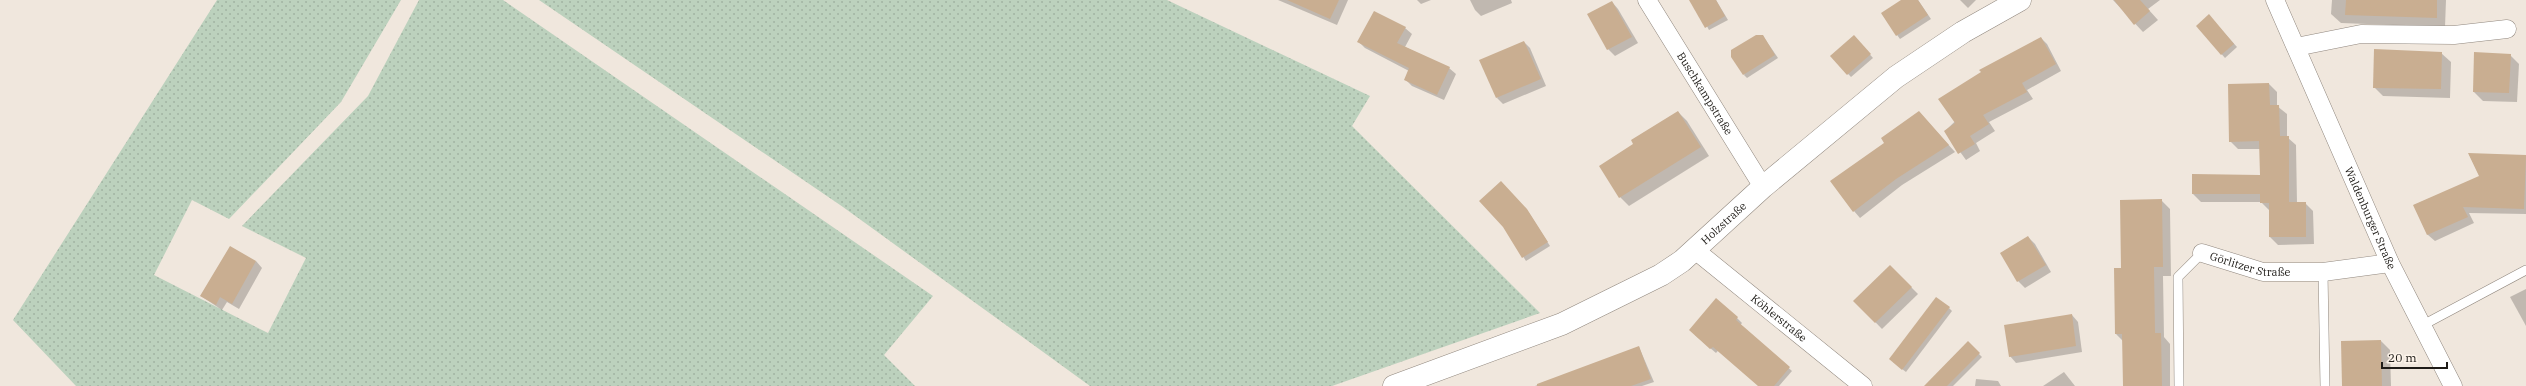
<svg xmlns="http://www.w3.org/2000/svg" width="2526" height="386" font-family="'IBM Plex Serif',serif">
<defs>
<pattern id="grass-dots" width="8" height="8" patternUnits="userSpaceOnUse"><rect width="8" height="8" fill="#bcd1bd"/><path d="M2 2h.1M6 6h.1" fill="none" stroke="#a1b3a2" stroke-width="1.8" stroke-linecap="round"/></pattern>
</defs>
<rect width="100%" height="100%" fill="#f0e7dd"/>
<g fill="url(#grass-dots)">
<polygon points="217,0 401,0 341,102 229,219 192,200 154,275 268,333 306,258 242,226 368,96 419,0 503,0 933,296 884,355 915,386 76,386 13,320"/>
<polygon points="539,0 1167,0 1370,96 1352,126 1540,313 1332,386 1090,386 843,207"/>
</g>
<g fill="#0003">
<polygon points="1278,0 1348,0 1337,25"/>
<polygon points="1417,0 1431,0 1421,4"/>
<polygon points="1470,0 1511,0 1512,3 1481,16 1475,10"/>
<polygon points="1693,0 1716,0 1728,20 1709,30"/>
<polygon points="1903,0 1918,0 1931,19 1900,39 1882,14"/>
<polygon points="1960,0 1976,0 1968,8"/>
<polygon points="2113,0 2160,0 2148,9 2158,20 2143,32"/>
<polygon points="2332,0 2446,0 2445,27 2341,23 2331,14"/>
<polygon points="1612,2 1618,9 1638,43 1615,56 1608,49 1589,15"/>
<polygon points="2212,19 2237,47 2225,58 2197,26"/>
<polygon points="1405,28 1412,34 1405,47 1449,68 1456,74 1444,100 1412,86 1405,79 1409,71 1365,48 1359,42"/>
<polygon points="1763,36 1778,58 1747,78 1744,75"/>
<polygon points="2041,38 2047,44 2061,71 2027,90 2033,99 1989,122 1995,131 1976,143 1980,151 1966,160 1945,131"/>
<polygon points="1857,40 1873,58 1851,77 1831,56"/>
<polygon points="1524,42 1530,48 1546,86 1503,104 1497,98"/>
<polygon points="2441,53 2451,62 2450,98 2383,96 2374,87"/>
<polygon points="2510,55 2519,64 2517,102 2483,101 2474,92"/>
<polygon points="2269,84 2277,92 2277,106 2287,114 2287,137 2296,145 2297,203 2305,203 2313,211 2314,244 2278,245 2270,237 2270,211 2261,202 2201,202 2193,194 2261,176 2260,149 2238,149 2230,141"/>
<polygon points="1678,112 1687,121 1709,156 1629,206 1620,197 1634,145"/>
<polygon points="1919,112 1955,152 1902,185 1860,218 1854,211 1885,143"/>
<polygon points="2469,154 2526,156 2526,214 2469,213 2474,223 2435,241 2428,235 2414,205 2480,177"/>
<polygon points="2161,200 2170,209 2171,276 2163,276 2164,337 2170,344 2170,386 2124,386 2123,341 2116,334 2122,269"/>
<polygon points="1529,213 1550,246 1526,261 1504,227"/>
<polygon points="2028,237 2035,244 2051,272 2025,288 2018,281 2001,253"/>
<polygon points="256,261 262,268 239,309 227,302 222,310 201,296"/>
<polygon points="1890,266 1918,294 1882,329 1855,301"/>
<polygon points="2526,289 2526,326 2510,297"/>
<polygon points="1949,308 1952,311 1906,372 1893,362"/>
<polygon points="2072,315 2078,322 2082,352 2016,363 2010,356"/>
<polygon points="1737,318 1742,323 1716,353 1695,335"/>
<polygon points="2381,341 2390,350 2391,386 2343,386"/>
<polygon points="1968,343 1982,357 1953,386 1925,386"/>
<polygon points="1764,346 1792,371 1779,386 1759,386"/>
<polygon points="1639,347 1654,382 1642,386 1535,386"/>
<polygon points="2064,372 2075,386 2043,386"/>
<polygon points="1976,379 1998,381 2001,386 1975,386"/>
</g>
<g fill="#c9ae91">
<polygon points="1287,0 1339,0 1330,19"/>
<polygon points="1689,0 1716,0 1725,16 1705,28"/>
<polygon points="1901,0 1918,0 1928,15 1896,36 1881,13"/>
<polygon points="2114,0 2140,0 2150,11 2134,25"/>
<polygon points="2346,0 2437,0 2437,18 2345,15"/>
<polygon points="1612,1 1632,37 1607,50 1587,14"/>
<polygon points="1374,11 1406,27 1397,43 1450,67 1437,95 1404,80 1409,68 1357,42"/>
<polygon points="2209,14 2234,44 2221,55 2196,26"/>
<polygon points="1756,35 1763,35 1775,55 1743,75 1731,57 1731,50"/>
<polygon points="1854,35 1871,54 1847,75 1830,56"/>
<polygon points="2041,37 2056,64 2022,83 2027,92 1983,115 1989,124 1970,136 1975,144 1958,154 1944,131 1955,123 1938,99 1981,72 1979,70"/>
<polygon points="1524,41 1541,79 1496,98 1479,60"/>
<polygon points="2374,49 2442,52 2441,89 2373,88"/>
<polygon points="2474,52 2511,54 2509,93 2473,92"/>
<polygon points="2269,83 2270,105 2279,105 2280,136 2289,136 2289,202 2306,202 2306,237 2269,237 2269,203 2260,203 2260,194 2192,194 2192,174 2260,175 2259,141 2229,142 2228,84"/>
<polygon points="1678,111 1701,147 1619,198 1599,166 1633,144 1631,140"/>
<polygon points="1919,111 1949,145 1896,179 1853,212 1830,181 1884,143 1881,138"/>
<polygon points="2468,153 2526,155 2524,209 2463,207 2468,217 2427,235 2413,205 2479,176"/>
<polygon points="1501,181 1527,209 1548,242 1522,258 1503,227 1479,201"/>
<polygon points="2162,199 2163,267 2154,267 2155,333 2161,333 2162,386 2123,386 2122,334 2115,334 2114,268 2121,268 2120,200"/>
<polygon points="2028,236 2046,265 2017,282 2000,253"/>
<polygon points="230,246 256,261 232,304 220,297 216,305 200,296"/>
<polygon points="1890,265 1912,287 1875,323 1853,301"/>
<polygon points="1936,297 1950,307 1902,370 1889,359"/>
<polygon points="1716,298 1738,317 1736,320 1790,367 1774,386 1758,386 1713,347 1710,349 1689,330"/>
<polygon points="2072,314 2076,346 2009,357 2004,325"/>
<polygon points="2381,340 2382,386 2342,386 2341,341"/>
<polygon points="1968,341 1980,353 1947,386 1924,386"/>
<polygon points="1639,346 1651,379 1631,386 1537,386 1537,384"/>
</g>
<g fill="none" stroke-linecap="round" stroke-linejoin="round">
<defs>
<g id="lane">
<polyline points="2323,272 2325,386"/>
<polyline points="2423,325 2526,270"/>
<polyline points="2179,386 2178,277 2202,253"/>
</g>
<g id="street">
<path id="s1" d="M1647,0L1763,187"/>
<path id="s2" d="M2275,0L2390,263L2453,386"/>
<polyline points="2296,47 2361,34 2454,35 2507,29"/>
<path id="s3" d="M1695,250L1863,386"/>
<path id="s4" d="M2202,253L2263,272H2323L2390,263"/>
</g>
<g id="secondary">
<path id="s5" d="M1394,386L1562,324L1661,275L1682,261L1763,187L1896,77L1963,32L2020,0"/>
</g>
</defs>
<use href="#lane" stroke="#90877e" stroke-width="10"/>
<use href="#street" stroke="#90877e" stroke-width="19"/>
<use href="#secondary" stroke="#90877e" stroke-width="23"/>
<use href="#lane" stroke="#fff" stroke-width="9"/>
<use href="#street" stroke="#fff" stroke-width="18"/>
<use href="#secondary" stroke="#fff" stroke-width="22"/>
</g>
<g text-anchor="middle" stroke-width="3.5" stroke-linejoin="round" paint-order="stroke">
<g font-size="11" fill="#1e1b17" stroke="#fdf4ea">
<text dy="4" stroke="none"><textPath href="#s1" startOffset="110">Buschkampstraße</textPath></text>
<text dy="4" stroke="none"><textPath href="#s2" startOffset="238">Waldenburger Straße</textPath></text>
<text dy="4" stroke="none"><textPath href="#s5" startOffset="371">Holzstraße</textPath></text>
<text dy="4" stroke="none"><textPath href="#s4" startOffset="50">Görlitzer Straße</textPath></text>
<text dy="4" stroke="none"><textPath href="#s3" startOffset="108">Köhlerstraße</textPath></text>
</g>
</g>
<path d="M2382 362v6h65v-6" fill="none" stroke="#1e1b17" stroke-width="2"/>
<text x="2388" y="362" font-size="12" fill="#1e1b17" stroke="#fdf4ea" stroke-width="3" paint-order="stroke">20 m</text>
</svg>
